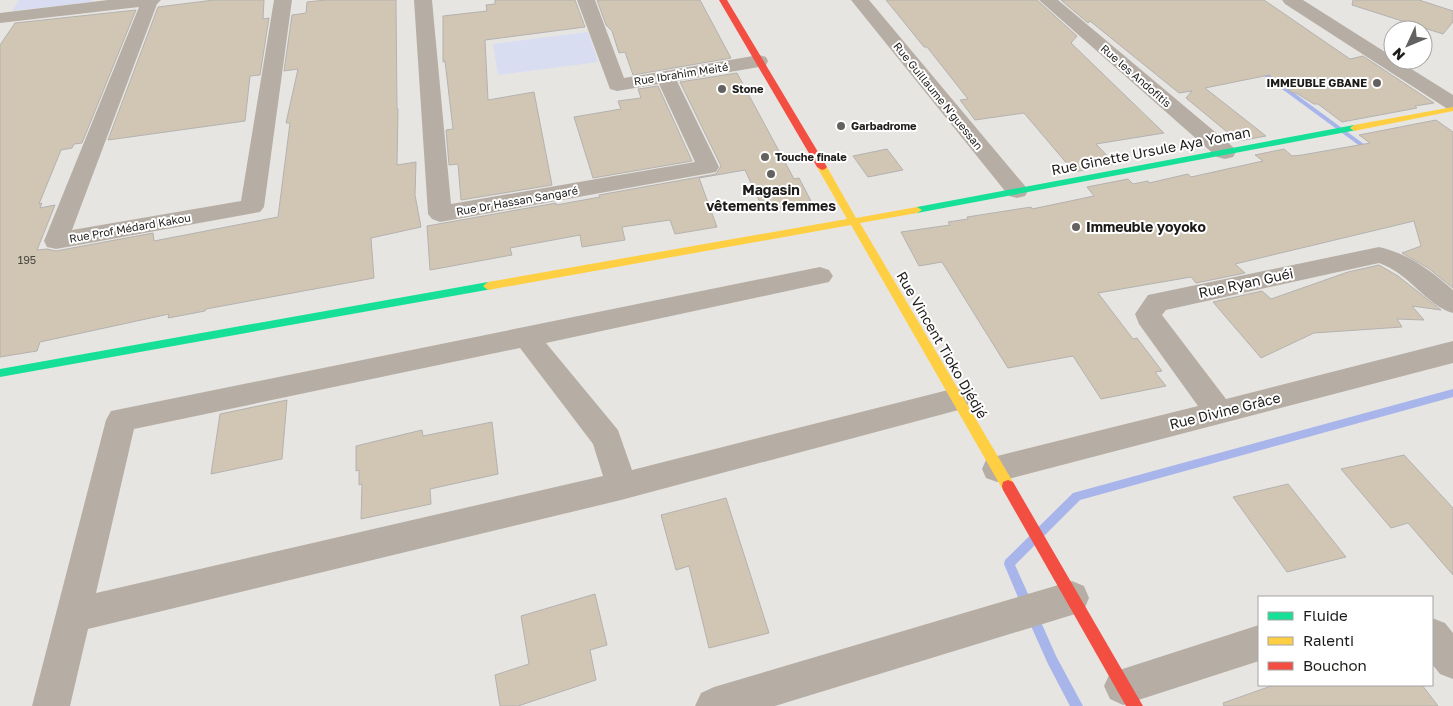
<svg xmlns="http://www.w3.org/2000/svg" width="1453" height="706" font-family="'Golos Text',sans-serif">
<rect width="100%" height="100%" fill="#e7e5e2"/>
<g fill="#d8ddf2">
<polygon points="19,0 92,0 91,2 12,11"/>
<polygon points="588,32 598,62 498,75 493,44"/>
</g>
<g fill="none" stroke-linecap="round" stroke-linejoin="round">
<g fill="#a7b5eb" fill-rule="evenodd">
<polygon points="1256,68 1260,68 1372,150 1372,152 1368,152 1256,70"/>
<polygon points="1453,389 1453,397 1080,500 1015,565 1033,605 1031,609 1027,610 1023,609 1004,564 1005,560 1073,493"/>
<polygon points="1033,611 1037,613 1056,656 1083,706 1070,706 1048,664 1027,617 1029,613"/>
</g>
</g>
<g fill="#d1c5b4" stroke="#b4b2b0">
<polygon points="214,0 264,0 263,19 269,18 260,75 250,76 245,121 108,140 158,7"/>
<polygon points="325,0 396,0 397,109 398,109 397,165 416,162 415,195 421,227 371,238 374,278 206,309 205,311 168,318 169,314 40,342 37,351 0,357 0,45 15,23 136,10 82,143 74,144 72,148 61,150 39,204 42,203 40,208 55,205 37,250 47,249 56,251 153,233 154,241 278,217 290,123 286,123 298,69 284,71 292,15 306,13 307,2"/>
<polygon points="495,0 575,0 585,27 485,40 488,100 534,92 552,185 461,200 458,164 449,165 446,130 453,129 445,61 443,62 443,16 487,11 486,5 495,4"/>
<polygon points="597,0 700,0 731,58 633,75 625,52 619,53 612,31 606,25"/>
<polygon points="886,0 1037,0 1077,36 1071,43 1164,133 1096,144 1115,164 1074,172 1024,113 975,120 960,100 968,99 927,47 924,47"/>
<polygon points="1061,0 1264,0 1350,59 1363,56 1434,103 1415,106 1417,108 1342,122 1318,104 1314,104 1296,93 1293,93 1269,75 1205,88 1266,136 1238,141 1186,98 1192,91 1179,93 1090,21 1088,23"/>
<polygon points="1353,0 1419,0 1453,11 1453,22 1443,34 1352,5"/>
<polygon points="737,73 794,179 799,178 811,201 803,202 805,205 781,209 779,206 763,209 745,170 699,178 717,227 675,234 670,220 622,227 625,240 582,247 580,235 510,248 512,255 430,270 427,226 556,203 556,205 600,197 599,195 716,174 721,166 680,82"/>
<polygon points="658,86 692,161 593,178 574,117 621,109 618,101 641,98 638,89"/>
<polygon points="1436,120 1453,132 1453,288 1428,268 1402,253 1421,246 1414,221 1235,264 1245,273 1196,283 1191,277 1098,293 1133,339 1137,338 1162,371 1155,372 1166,386 1101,399 1073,356 1008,368 942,262 919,266 901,232 950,225 948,222 968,219 967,217 1031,207 1032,209 1094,196 1087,187 1128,179 1133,184 1148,181 1149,183 1188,174 1191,177 1263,161 1255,155 1284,149 1292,156 1302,155 1370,143 1359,135"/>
<polygon points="887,149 903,170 868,177 853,156"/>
<polygon points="1379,265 1398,276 1441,310 1412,306 1424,320 1397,319 1402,327 1314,333 1261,358 1213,302 1262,291 1271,299 1348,272"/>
<polygon points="287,400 282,459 211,474 220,414"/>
<polygon points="492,422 498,474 430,489 431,504 361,519 362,484 359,485 359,470 356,471 356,446 422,430 423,436"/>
<polygon points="1404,455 1453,508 1453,575 1408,523 1391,528 1341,469"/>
<polygon points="1288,484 1346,557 1287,572 1233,497"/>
<polygon points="726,498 769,633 709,648 689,566 676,570 661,515"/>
<polygon points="595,594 607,645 590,650 596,680 518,706 500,706 495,675 529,664 521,616"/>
<polygon points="1274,685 1422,685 1438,706 1224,706 1223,703"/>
</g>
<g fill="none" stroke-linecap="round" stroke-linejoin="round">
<g fill="#b6aea5" fill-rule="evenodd">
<polygon points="108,0 161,0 157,4 72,230 241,201 274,0 292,0 264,207 260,212 56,249 47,247 44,241 139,7 0,23 0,13"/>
<polygon points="414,0 432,0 451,204 695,162 659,84 617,91 610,89 577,0 595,0 624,78 759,55 766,57 768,61 766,65 759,67 677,81 719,167 716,172 440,222 432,219 428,214"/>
<polygon points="851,0 869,0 1025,186 1028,191 1025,196 1017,198 1009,196"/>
<polygon points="1039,0 1058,0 1233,147 1236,152 1233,157 1225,159 1217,157"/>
<polygon points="1282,0 1303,0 1393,57 1393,60 1397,60 1453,95 1453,110 1446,108 1285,4"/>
<path d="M1379,247C1409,254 1430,270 1453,290V313C1427,306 1409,273 1379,263L1166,310L1162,315L1226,399L1453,341V363L997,482L986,478L982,469L986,460L997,456L1198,406L1139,324L1135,314L1148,295Z"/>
<path d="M820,267L829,270L833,276L829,282L546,343L618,430L632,470L956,388L966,392L970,400L966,408L621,500L88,629L70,706H32L106,420L111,411ZM520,348L593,444L603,476L96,593L134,429Z"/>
<polygon points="1072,581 1084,586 1089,598 1084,610 1072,615 775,706 695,706 701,693 714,687"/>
<polygon points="1432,618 1445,623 1453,633 1453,679 1440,674 1432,664"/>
<polygon points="1259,625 1259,661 1123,705 1110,699 1104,686 1110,673"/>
</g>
<g fill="#16e098" fill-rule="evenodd">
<polygon points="1354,125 1358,128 1357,130 917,213 912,210 917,207"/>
<polygon points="488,282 492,283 493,286 492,289 0,377 0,369"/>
</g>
<g fill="#ffcf43" fill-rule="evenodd">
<polygon points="1453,107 1453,111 1354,131 1350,128 1354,125"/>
<polygon points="822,164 827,167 856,218 917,207 922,210 917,213 860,223 1013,482 1014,486 1013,490 1008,492 1003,490 851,225 488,290 483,286 488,282 847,219 817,167"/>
</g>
<g fill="#f24e42" fill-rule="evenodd">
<polygon points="719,0 727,0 827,167 825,169 822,170 817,167"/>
<polygon points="1008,480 1013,482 1143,706 1126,706 1003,490 1002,486 1003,482"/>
</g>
</g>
<g fill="#646260" stroke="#fff" stroke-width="2">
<circle cx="1377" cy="83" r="5"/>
<circle cx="722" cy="89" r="5"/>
<circle cx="841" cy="126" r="5"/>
<circle cx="765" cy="157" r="5"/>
<circle cx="771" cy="174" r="5"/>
<circle cx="1076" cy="227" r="5"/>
</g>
<g text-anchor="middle" stroke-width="4" stroke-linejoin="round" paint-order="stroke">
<g font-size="11" fill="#1d1c1a" stroke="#fff">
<text transform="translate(681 74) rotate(-9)" y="4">Rue Ibrahim Meité</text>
<text transform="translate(1136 76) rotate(41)" y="4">Rue les Andofitis</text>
<text transform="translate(938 96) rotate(51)" y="4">Rue Guillaume N'guessan</text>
<text transform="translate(517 201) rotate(-10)" y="4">Rue Dr Hassan Sangaré</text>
<text transform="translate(130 228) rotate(-10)" y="4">Rue Prof Médard Kakou</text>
</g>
<g font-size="11" font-weight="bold" fill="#1d1c1a" stroke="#fff" text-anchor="start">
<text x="1367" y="87" text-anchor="end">IMMEUBLE GBANE</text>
<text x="732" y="93">Stone</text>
<text x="851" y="130">Garbadrome</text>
<text x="775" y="161">Touche finale</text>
</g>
<g font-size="11" fill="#4a4640">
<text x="27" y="264">195</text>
</g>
<g font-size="14" fill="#1d1c1a" stroke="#fff">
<text transform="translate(1151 151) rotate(-11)" y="5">Rue Ginette Ursule Aya Yoman</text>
<text transform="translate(1246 283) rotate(-12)" y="5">Rue Ryan Guéi</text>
<text transform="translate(942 345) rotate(60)" y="5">Rue Vincent Tioko Djédjé</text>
<text transform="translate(1225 411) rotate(-14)" y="5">Rue Divine Grâce</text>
</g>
<g font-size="14" font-weight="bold" fill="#1d1c1a" stroke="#fff">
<text x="771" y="195">Magasin<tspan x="771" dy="16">vêtements femmes</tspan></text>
<text x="1086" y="232" text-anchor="start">Immeuble yoyoko</text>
</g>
</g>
<rect x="1258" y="596" width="175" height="90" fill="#ffffff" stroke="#a5a4a3"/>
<rect x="1268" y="612" width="25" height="8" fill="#16e098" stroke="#a5a4a3"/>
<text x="1303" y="621" font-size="15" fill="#1d1c1a">Fluide</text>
<rect x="1268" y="637" width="25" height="8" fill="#ffcf43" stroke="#a5a4a3"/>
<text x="1303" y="646" font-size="15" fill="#1d1c1a">Ralenti</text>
<rect x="1268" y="662" width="25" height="8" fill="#f24e42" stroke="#a5a4a3"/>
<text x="1303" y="671" font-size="15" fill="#1d1c1a">Bouchon</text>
<g transform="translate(1408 45) rotate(226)"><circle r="24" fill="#ffffff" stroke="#a5a4a3"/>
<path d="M0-4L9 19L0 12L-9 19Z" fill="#646260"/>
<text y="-8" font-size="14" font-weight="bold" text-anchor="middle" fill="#1d1c1a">N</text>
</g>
</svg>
